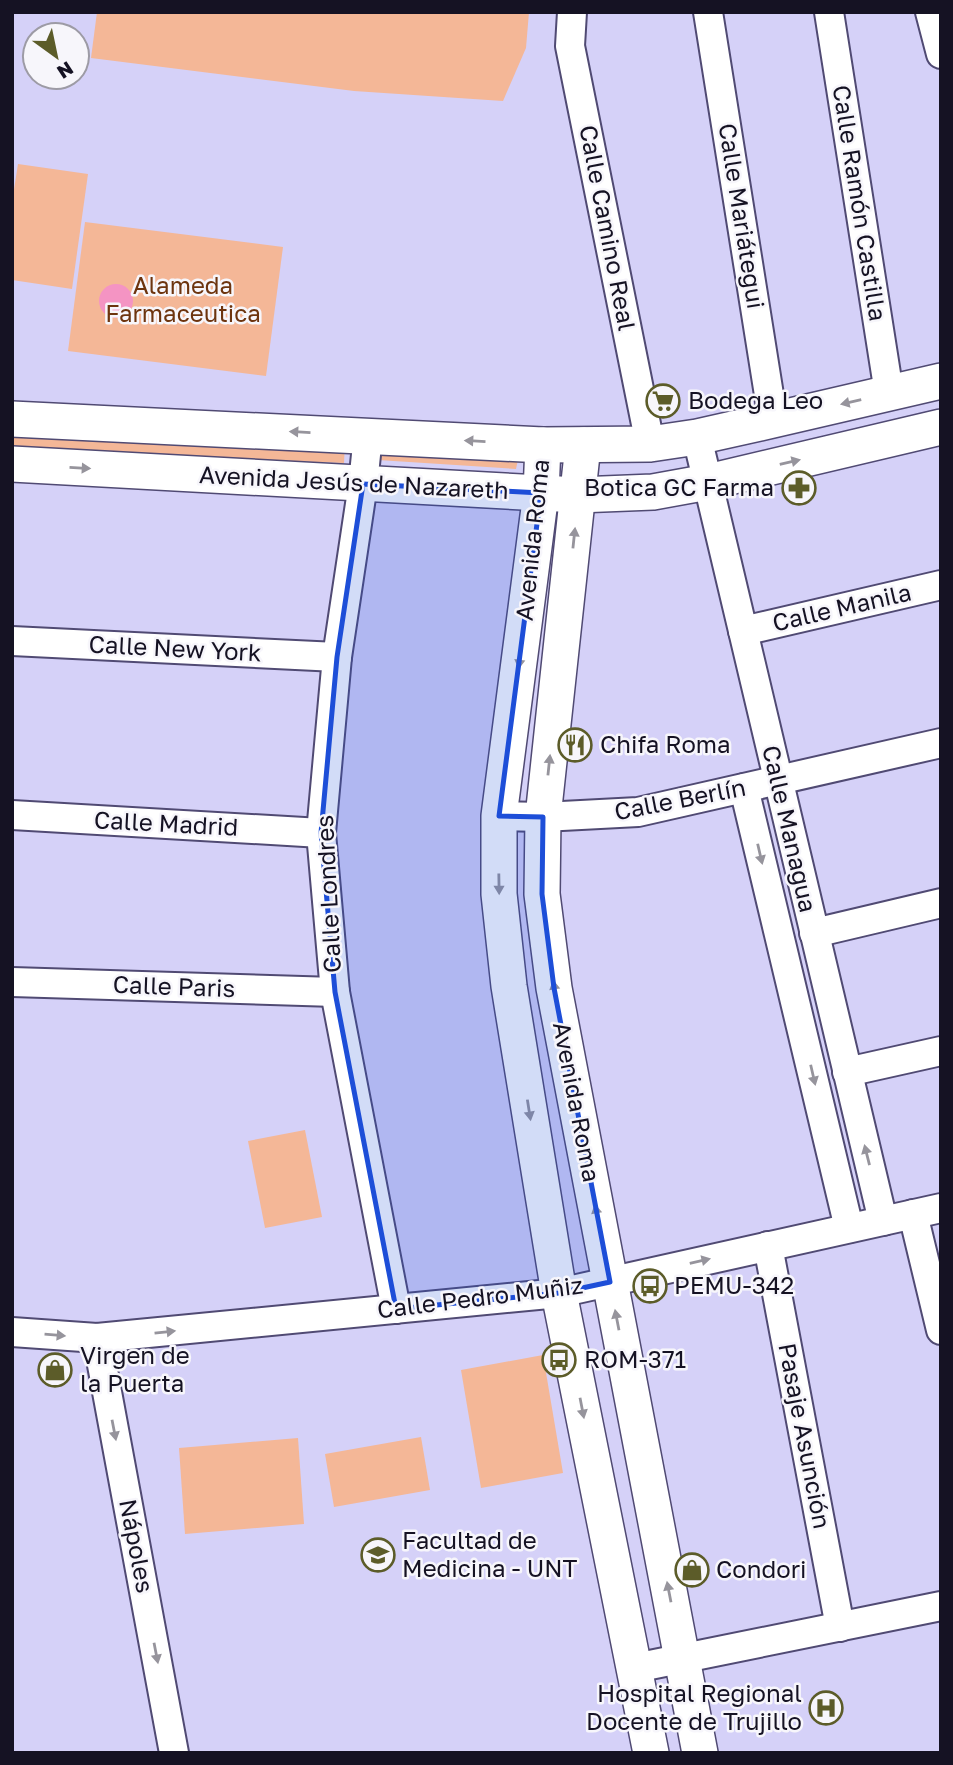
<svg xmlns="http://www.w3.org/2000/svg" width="953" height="1765" font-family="'Golos Text',sans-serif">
<rect width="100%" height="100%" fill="#d5d1f8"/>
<g fill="#f4b797">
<polygon points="97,12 529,12 526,48 503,101 354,91 91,58"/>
<polygon points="18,164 88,174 72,289 12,280 12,202"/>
<polygon points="85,222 283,247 266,376 68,351"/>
<polygon points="12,432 345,443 344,463 12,451"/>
<polygon points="380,444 519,455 516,469 378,460"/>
<polygon points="305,1130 322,1217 265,1228 248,1141"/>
<polygon points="543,1355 563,1473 481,1488 461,1370"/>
<polygon points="421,1437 430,1490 334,1507 325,1454"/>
<polygon points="298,1438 304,1524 185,1534 179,1448"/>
</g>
<circle fill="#f494c3" cx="116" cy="301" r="17"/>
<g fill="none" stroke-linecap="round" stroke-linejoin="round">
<defs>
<g id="minor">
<polyline points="572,12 570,46 650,444"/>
<polyline points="708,12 773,420"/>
<polyline points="829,12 889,393"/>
<polyline points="930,12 941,54"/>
<polyline points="368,435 363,484 337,657 321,833 335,992 396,1309"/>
<polyline points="697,437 883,1221"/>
<polyline points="743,631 941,585"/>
<polyline points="12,641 337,657"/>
<polyline points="744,788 849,1228"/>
<polyline points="12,815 321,833"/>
<polyline points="499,816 543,817 638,812 941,743"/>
<polyline points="814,933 941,903"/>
<polyline points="12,982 335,992"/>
<polyline points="847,1072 941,1051"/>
<polyline points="913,1214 941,1330"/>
<polyline points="768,1246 840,1627"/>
<polyline points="12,1332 97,1338 559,1293 941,1208"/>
<polyline points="97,1338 174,1753"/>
<polyline points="635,1668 941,1606"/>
</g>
<g id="major">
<polyline points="12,419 543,445 650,444 697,437 773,420 941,381"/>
<polyline points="543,445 541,493 499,816 499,894 509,986 559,1293 651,1753"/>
<polyline points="583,445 543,817 542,894 554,988 700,1753"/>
<polyline points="12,464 578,495 653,492 708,482 941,427"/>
</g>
</defs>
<use href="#minor" stroke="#504a73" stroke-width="32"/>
<use href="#major" stroke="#504a73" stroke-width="38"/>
<use href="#minor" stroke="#fff" stroke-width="28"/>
<use href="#major" stroke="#fff" stroke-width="35"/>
</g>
<defs><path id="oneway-solid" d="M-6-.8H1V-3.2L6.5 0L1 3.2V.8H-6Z" transform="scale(1.75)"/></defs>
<g fill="#96949c">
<use href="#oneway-solid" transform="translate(851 402) rotate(167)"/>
<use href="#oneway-solid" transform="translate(300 432) rotate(-177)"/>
<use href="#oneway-solid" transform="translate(475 441) rotate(-177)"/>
<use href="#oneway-solid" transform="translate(790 462) rotate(-13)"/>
<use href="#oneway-solid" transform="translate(80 468) rotate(3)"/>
<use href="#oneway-solid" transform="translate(574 538) rotate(-84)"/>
<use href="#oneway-solid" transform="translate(520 658) rotate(97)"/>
<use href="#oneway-solid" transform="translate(549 765) rotate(-84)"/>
<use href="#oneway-solid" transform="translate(760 854) rotate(77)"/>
<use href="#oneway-solid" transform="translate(499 884) rotate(89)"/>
<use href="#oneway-solid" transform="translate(555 991) rotate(-99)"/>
<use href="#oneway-solid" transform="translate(813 1075) rotate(77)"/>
<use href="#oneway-solid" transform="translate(529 1110) rotate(81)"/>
<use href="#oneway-solid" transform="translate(867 1155) rotate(-104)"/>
<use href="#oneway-solid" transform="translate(597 1215) rotate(-101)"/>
<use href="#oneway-solid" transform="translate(700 1261) rotate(-13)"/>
<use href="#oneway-solid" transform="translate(617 1320) rotate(-101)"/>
<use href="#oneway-solid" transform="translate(165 1332) rotate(-6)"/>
<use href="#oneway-solid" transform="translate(55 1335) rotate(5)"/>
<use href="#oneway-solid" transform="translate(582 1408) rotate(79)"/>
<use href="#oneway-solid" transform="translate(114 1430) rotate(79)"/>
<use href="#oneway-solid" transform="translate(669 1592) rotate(-101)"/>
<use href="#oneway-solid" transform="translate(156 1653) rotate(79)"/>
</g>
<path fill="#1d4ed8" fill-opacity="0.2" stroke="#1d4ed8" stroke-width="5" stroke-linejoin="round" d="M363,484L541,493L499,816L543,817L542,894L554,988L610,1282L559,1293L396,1309L335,992L321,833L337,657Z"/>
<defs>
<symbol id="supermarket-ring" viewBox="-11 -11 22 22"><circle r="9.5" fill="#f7f6fb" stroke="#5c5c29" stroke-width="1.5"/><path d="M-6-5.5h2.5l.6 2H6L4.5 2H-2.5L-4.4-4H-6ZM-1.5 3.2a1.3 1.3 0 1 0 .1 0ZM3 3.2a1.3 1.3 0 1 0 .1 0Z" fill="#5c5c29"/></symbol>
<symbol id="pharmacy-ring" viewBox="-11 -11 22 22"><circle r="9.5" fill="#f7f6fb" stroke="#5c5c29" stroke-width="1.5"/><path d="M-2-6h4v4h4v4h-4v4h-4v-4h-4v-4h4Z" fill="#5c5c29"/></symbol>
<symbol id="restaurant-ring" viewBox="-11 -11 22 22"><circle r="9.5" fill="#f7f6fb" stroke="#5c5c29" stroke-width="1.5"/><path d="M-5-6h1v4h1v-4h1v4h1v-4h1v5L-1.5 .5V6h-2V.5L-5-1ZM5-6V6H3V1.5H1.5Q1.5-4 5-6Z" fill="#5c5c29"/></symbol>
<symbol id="bus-ring" viewBox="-11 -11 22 22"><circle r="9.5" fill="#f7f6fb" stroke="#5c5c29" stroke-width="1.5"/><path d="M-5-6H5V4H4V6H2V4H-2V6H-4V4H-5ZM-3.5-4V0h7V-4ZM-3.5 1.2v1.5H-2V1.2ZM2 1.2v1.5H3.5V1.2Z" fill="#5c5c29"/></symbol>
<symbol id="shop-ring" viewBox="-11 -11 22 22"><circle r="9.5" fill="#f7f6fb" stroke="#5c5c29" stroke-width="1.5"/><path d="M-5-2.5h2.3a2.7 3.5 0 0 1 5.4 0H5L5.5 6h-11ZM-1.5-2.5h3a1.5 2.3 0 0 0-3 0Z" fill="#5c5c29"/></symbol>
<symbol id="university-ring" viewBox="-11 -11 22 22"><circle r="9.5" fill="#f7f6fb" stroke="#5c5c29" stroke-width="1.5"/><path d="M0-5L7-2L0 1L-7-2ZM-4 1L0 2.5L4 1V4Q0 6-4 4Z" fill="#5c5c29"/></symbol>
<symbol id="hospital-ring" viewBox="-11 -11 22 22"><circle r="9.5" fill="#f7f6fb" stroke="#5c5c29" stroke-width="1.5"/><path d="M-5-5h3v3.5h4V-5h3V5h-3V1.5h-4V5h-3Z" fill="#5c5c29"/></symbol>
</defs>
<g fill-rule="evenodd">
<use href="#supermarket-ring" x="644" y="382" width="38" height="38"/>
<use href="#pharmacy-ring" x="780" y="469" width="38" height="38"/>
<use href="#restaurant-ring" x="556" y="726" width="38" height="38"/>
<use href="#bus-ring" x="631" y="1267" width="38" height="38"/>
<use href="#bus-ring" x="540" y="1341" width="38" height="38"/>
<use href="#shop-ring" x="36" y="1351" width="38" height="38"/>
<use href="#university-ring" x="359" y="1536" width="38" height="38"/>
<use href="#shop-ring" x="673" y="1551" width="38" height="38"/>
<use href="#hospital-ring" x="807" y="1689" width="38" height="38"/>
</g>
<g text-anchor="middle" stroke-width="5" stroke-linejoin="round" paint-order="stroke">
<g font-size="24" fill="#151223" stroke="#f7f6fb">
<text transform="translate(859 203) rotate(81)" y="8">Calle Ramón Castilla</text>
<text transform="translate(741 216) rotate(81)" y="8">Calle Mariátegui</text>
<text transform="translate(607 228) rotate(79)" y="8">Calle Camino Real</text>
<text transform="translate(354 483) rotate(3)" y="8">Avenida Jesús de Nazareth</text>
<text transform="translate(533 540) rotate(-84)" y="8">Avenida Roma</text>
<text transform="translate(842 608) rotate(-13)" y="8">Calle Manila</text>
<text transform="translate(175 649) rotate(3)" y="8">Calle New York</text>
<text transform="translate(680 800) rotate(-11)" y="8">Calle Berlín</text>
<text transform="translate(166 824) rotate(3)" y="8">Calle Madrid</text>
<text transform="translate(789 829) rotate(77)" y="8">Calle Managua</text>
<text transform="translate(329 894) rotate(-93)" y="8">Calle Londres</text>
<text transform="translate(174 987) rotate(2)" y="8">Calle Paris</text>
<text transform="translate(576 1102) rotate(79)" y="8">Avenida Roma</text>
<text transform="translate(480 1298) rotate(-7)" y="8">Calle Pedro Muñiz</text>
<text transform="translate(804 1436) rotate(79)" y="8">Pasaje Asunción</text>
<text transform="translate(136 1546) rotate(79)" y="8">Nápoles</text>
</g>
<g font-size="24" fill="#6d340e" stroke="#f7f6fb">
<text x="183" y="294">Alameda<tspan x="183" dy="28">Farmaceutica</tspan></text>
</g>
<g font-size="24" fill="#151223" stroke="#f7f6fb" text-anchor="start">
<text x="688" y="409">Bodega Leo</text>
<text x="774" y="496" text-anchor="end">Botica GC Farma</text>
<text x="600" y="753">Chifa Roma</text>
<text x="674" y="1294">PEMU-342</text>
<text x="80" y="1364">Virgen de<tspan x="80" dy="28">la Puerta</tspan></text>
<text x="584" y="1368">ROM-371</text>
<text x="402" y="1549">Facultad de<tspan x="402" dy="28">Medicina - UNT</tspan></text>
<text x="716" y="1578">Condori</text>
<text x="802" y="1702" text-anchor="end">Hospital Regional<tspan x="802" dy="28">Docente de Trujillo</tspan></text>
</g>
</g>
<rect width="953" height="1765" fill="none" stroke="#151223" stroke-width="28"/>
<g transform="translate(56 56) rotate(147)"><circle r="33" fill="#f7f6fb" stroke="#9d9ba5" stroke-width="2"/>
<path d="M0-5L12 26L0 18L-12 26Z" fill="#5c5c29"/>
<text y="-10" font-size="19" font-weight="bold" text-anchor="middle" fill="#151223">N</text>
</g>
</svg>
